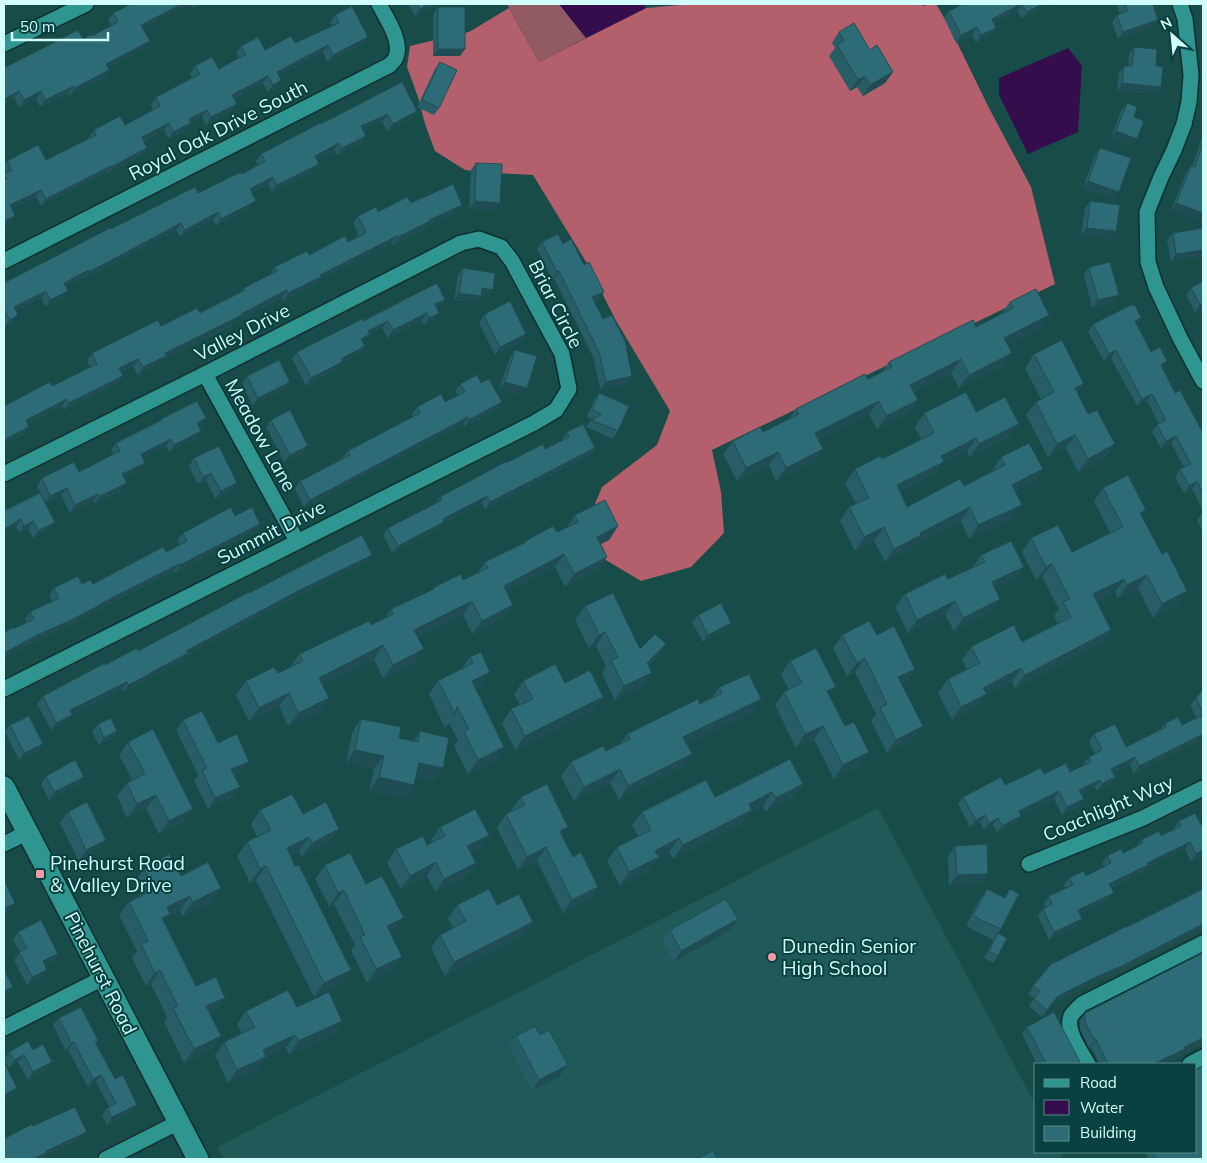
<svg xmlns="http://www.w3.org/2000/svg" width="1207" height="1163" font-family="Mulish,sans-serif">
<rect width="100%" height="100%" fill="#174c49"/>
<polygon fill="#1f5a58" points="878,808 1036,1106 1036,1152 1060,1152 1064,1159 223,1159 217,1147"/>
<polygon fill="#925a62" points="507,4 559,4 586,38 539,62"/>
<polygon fill="#b35f6c" points="691,4 921,4 923,6 928,4 936,4 949,26 989,108 1031,187 1055,284 712,450 721,492 724,533 691,567 641,581 599,556 590,516 602,487 657,445 670,411 615,319 588,265 533,175 493,173 465,170 435,151 425,124 418,97 407,67 410,46 469,32 509,8 539,62 646,8"/>
<g fill="#360d4c">
<polygon points="559,4 644,4 646,8 586,38"/>
<polygon points="1068,48 1082,66 1078,132 1028,154 999,95 999,78"/>
</g>
<g fill="none" stroke-linecap="round" stroke-linejoin="round">
<defs>
<g id="street">
<polyline points="1180,4 1185,19 1191,75 1189,102 1184,124 1174,150 1161,177 1147,212 1148,262 1156,287 1180,338 1203,381"/>
<polyline points="4,44 86,4"/>
<path d="M4,261L390,65C391,63 394,61 395,59C404,43 386,18 379,4"/>
<polyline points="205,374 297,541"/>
<polyline points="4,474 205,374 461,243 479,239 501,247 512,261 562,354 569,389 556,410 534,423 4,689"/>
<polyline points="4,844 28,832"/>
<polyline points="1029,864 1143,818 1203,788"/>
<polyline points="4,1028 103,978"/>
<path d="M1088,1064C1081,1052 1065,1030 1071,1016C1074,1011 1078,1008 1082,1004L1203,943"/>
<polyline points="1190,1064 1203,1057"/>
<polyline points="106,1159 179,1122"/>
</g>
<polyline id="secondary" points="4,787 198,1159"/>
</defs>
<use href="#street" stroke="#102f2d" stroke-width="18"/>
<use href="#secondary" stroke="#102f2d" stroke-width="24"/>
<use href="#street" stroke="#2f9590" stroke-width="15"/>
<use href="#secondary" stroke="#2f9590" stroke-width="21"/>
</g>
<g fill="#275d66">
<polygon points="191,4 203,4 193,8"/>
<polygon points="408,4 438,4 415,16"/>
<polygon points="963,4 1043,4 1039,10 1022,19 1017,11 994,23 996,28 991,35 976,43 972,35 956,43 944,18 949,11"/>
<polygon points="1117,4 1153,4 1153,27 1118,39 1112,22 1117,15 1120,14"/>
<polygon points="438,7 460,56 433,56 433,14"/>
<polygon points="113,13 143,28 144,49 108,68 109,70 104,78 70,95 68,93 40,107 36,99 19,107 14,98 4,103 4,68 92,36 111,26 108,20"/>
<polygon points="335,15 368,37 362,44 327,62 323,52 279,75 276,88 268,92 263,83 234,99 232,111 206,125 202,117 191,123 186,130 168,139 164,130 144,141 147,148 142,155 108,173 107,172 41,206 36,197 12,209 10,223 4,226 4,175 5,174 4,172 4,166 7,161 46,160 89,138 89,137 94,130 125,125 153,110 151,105 156,97 192,78 190,73 195,66 219,69 239,58 236,53 241,46 265,50 295,43 332,26 330,23"/>
<polygon points="839,32 870,50 893,72 885,83 863,96 857,87 850,91 829,56 835,48 832,43"/>
<polygon points="1134,47 1156,66 1156,94 1117,91 1119,73 1124,66 1128,66 1129,54"/>
<polygon points="440,62 439,108 434,115 417,107 435,69"/>
<polygon points="402,82 417,111 412,118 387,131 382,122 364,130 366,136 361,143 337,155 334,150 317,159 319,164 314,171 272,192 268,184 252,193 251,208 216,226 213,220 180,237 176,230 84,279 84,278 66,286 68,291 63,298 45,307 41,298 16,311 13,323 4,327 4,283 111,229 198,193 242,174 258,165 256,161 261,154"/>
<polygon points="1127,103 1137,139 1132,146 1111,138 1121,111"/>
<polygon points="1203,134 1203,222 1171,210 1186,173 1191,166 1192,167"/>
<polygon points="1100,148 1114,199 1083,188 1095,155"/>
<polygon points="476,163 495,210 469,209 471,170"/>
<polygon points="1090,201 1111,239 1081,235 1085,208"/>
<polygon points="411,203 462,205 457,212 427,226 425,229 393,245 392,243 319,280 316,285 283,301 282,298 239,319 237,323 164,359 161,363 138,375 133,366 121,372 118,383 64,410 62,406 28,424 24,434 4,444 4,406 52,386 90,367 87,361 92,353 161,326 200,313 241,292 244,288 270,275 275,267 348,242 359,236 353,223 358,216"/>
<polygon points="1203,228 1203,256 1171,262 1167,240 1173,233"/>
<polygon points="542,242 563,244 599,299 594,301 627,384 600,389 594,359 554,278 552,279 537,249"/>
<polygon points="1089,267 1114,302 1092,308 1084,275"/>
<polygon points="463,268 487,297 481,296 475,303 454,300 458,275"/>
<polygon points="1203,281 1203,308 1195,312 1186,295 1191,288"/>
<polygon points="1010,302 1039,329 1007,345 1012,353 1002,367 959,388 951,373 914,392 909,413 877,430 869,414 818,440 813,462 776,481 769,465 737,481 723,454 733,441 763,432 790,418 796,409 868,379 882,372 889,362 976,327 1000,315"/>
<polygon points="440,307 437,308 439,313 434,320 424,325 422,320 388,338 382,328 369,335 365,341 363,342 360,353 342,363 337,369 306,386 292,359 297,352 363,321"/>
<polygon points="485,314 526,334 521,341 495,355 480,325 480,321"/>
<polygon points="1141,318 1137,325 1151,352 1167,361 1162,368 1175,393 1203,433 1203,511 1192,489 1184,493 1175,477 1180,469 1184,467 1171,443 1161,448 1152,432 1157,425 1159,424 1147,401 1137,406 1111,358 1104,361 1088,332 1093,324"/>
<polygon points="515,350 521,396 499,389 510,357"/>
<polygon points="1034,354 1077,393 1106,458 1078,472 1066,448 1048,457 1026,415 1036,402 1041,399 1025,368"/>
<polygon points="247,376 290,382 285,389 252,405 242,383"/>
<polygon points="481,383 502,402 497,410 464,427 463,424 304,507 295,489 300,481 343,459 342,458 348,451 413,417 412,414 417,407 445,402 458,395 455,391 460,384"/>
<polygon points="599,393 618,431 613,439 586,427 592,419 587,417 594,400"/>
<polygon points="976,412 1009,437 970,457 967,451 942,464 934,475 900,492 907,507 964,486 992,471 1001,457 1034,482 1015,492 1012,519 969,539 961,521 915,545 912,548 885,562 874,541 855,551 840,521 849,507 856,504 845,483 855,469 882,459 921,439 915,427 924,413"/>
<polygon points="206,418 200,426 199,427 196,439 169,452 166,446 143,457 145,463 140,470 124,478 127,483 122,490 95,504 93,501 70,513 61,495 45,503 37,486 42,478 79,472 113,454 111,450 116,443 160,421 161,419"/>
<polygon points="271,420 308,446 303,453 284,462 266,427"/>
<polygon points="567,432 595,448 590,455 485,509 482,503 443,524 439,529 392,553 383,535 388,528 435,504 440,497 506,463 545,449 562,440 562,439"/>
<polygon points="194,458 232,491 215,499 206,480 198,484 189,466"/>
<polygon points="1103,488 1146,510 1141,516 1162,554 1187,591 1178,605 1153,618 1138,588 1118,599 1115,592 1097,601 1111,630 1102,644 1015,688 1012,682 986,695 977,707 952,720 938,693 948,679 967,670 962,660 971,647 1022,642 1058,624 1054,616 1059,609 1042,577 1036,580 1022,552 1031,538 1072,552 1110,533 1094,501"/>
<polygon points="6,510 55,522 50,529 33,538 28,529 19,533"/>
<polygon points="1202,513 1203,513 1203,532 1197,520"/>
<polygon points="575,515 618,526 609,540 600,544 598,571 565,587 555,567 507,592 513,605 504,618 472,634 463,615 418,637 415,663 383,679 374,659 322,685 329,698 319,712 288,726 279,706 249,721 236,695 246,681 278,673 290,667 299,654 371,625 384,619 391,609 432,590 433,588 463,580 478,572 485,562 523,544 525,541 557,532 566,528"/>
<polygon points="235,516 255,531 175,573 174,571 99,610 97,611 65,628 28,645 4,657 4,629 5,632 13,629 27,623 25,619 30,612 52,601 49,595 54,588 82,584 93,584 166,552 180,545 177,540 183,533"/>
<polygon points="372,555 366,562 293,599 186,655 183,661 147,679 145,681 123,692 122,689 72,714 67,722 51,730 37,704 43,696 105,665 138,651 249,593"/>
<polygon points="981,555 1024,567 1014,580 995,589 1000,599 991,612 954,631 945,614 908,633 895,607 905,594 948,579 973,567"/>
<polygon points="585,606 640,649 666,644 656,658 649,666 643,687 615,700 602,674 606,667 596,645 589,648 575,620"/>
<polygon points="698,615 731,623 726,630 703,642 692,622"/>
<polygon points="842,635 877,635 915,669 906,682 902,684 914,739 887,753 871,721 876,714 855,672 847,676 833,648"/>
<polygon points="481,652 481,686 475,688 495,761 468,774 454,746 458,740 449,723 445,728 429,694 438,681 462,668 470,657"/>
<polygon points="790,661 829,696 845,726 869,752 860,766 834,779 814,739 796,748 775,705 784,692 789,690 781,674"/>
<polygon points="523,681 565,683 603,697 594,710 515,750 502,723 511,709 520,705 514,694"/>
<polygon points="719,687 761,699 751,713 687,744 692,754 682,768 619,800 610,783 574,801 561,776 571,762 606,751 620,744 627,734 712,698"/>
<polygon points="1203,689 1203,738 1134,774 1130,765 1113,773 1115,777 1110,785 1097,791 1095,787 1081,794 1084,799 1078,807 1062,815 1054,799 1021,815 1016,823 997,833 993,825 984,830 980,822 970,827 958,804 963,797 1044,774 1070,772 1084,765 1083,764 1089,757 1095,754 1089,741 1094,734 1126,747 1160,730 1164,724 1182,725 1197,718 1190,705 1196,698"/>
<polygon points="361,719 399,738 414,741 420,731 443,768 434,781 416,777 405,799 369,791 374,769 346,763 352,733"/>
<polygon points="183,720 218,743 241,772 234,775 240,787 233,797 208,809 194,781 198,775 176,730"/>
<polygon points="98,724 117,731 112,739 99,745 92,732"/>
<polygon points="10,725 38,751 19,760 5,732"/>
<polygon points="128,742 193,809 183,822 159,834 146,809 127,818 117,796 127,783 132,780 119,755"/>
<polygon points="46,776 84,777 79,784 49,800 41,784"/>
<polygon points="803,784 793,798 766,812 763,806 751,812 742,824 673,859 669,852 659,858 649,871 620,886 607,861 617,847 638,836 632,825 642,812 715,797"/>
<polygon points="521,797 562,836 573,857 598,887 589,900 563,913 537,861 518,870 497,828 506,814 512,812 511,810"/>
<polygon points="260,810 303,814 329,843 302,857 299,851 290,855 341,984 314,997 256,880 250,883 237,856 247,842 257,837 251,824"/>
<polygon points="68,812 98,851 79,861 60,823"/>
<polygon points="1179,821 1203,855 1191,861 1185,849 1146,868 1143,872 1111,888 1108,900 1080,914 1082,919 1077,927 1049,940 1038,916 1043,909 1045,908 1044,904 1049,896 1066,888 1064,885 1069,878 1086,876 1104,867 1102,863 1107,856 1123,853 1136,847 1141,840 1161,836 1174,829 1174,828"/>
<polygon points="440,827 489,835 479,849 471,853 476,863 467,877 435,892 427,876 401,889 387,863 396,849 427,845 432,842 431,840"/>
<polygon points="955,846 981,885 949,886 948,857"/>
<polygon points="325,865 366,884 394,931 390,933 402,957 393,970 367,983 351,950 355,945 334,904 329,906 315,879"/>
<polygon points="144,869 181,876 212,902 183,916 180,910 170,915 164,922 196,986 225,998 215,1011 210,1014 221,1036 211,1050 184,1063 164,1022 167,1017 151,984 146,986 132,958 137,951 119,915 129,902 141,895 134,883"/>
<polygon points="1202,888 1203,888 1203,929 1117,973 1093,983 1053,1003 1042,1017 1029,1006 1034,998 1028,994 1033,986 1127,927 1201,890"/>
<polygon points="987,889 1004,897 1010,889 1001,929 998,933 998,956 993,963 984,958 993,940 966,926 979,900"/>
<polygon points="457,905 497,905 533,922 523,936 445,976 431,948 440,935 453,928 448,918"/>
<polygon points="670,930 730,930 674,962 662,941"/>
<polygon points="18,932 58,954 53,961 45,965 42,977 27,985 14,960 20,952 13,939"/>
<polygon points="1203,953 1203,1043 1181,1054 1179,1056 1163,1064 1100,1064 1091,1047 1089,1048 1080,1029 1080,1020 1085,1013"/>
<polygon points="297,1007 342,1021 333,1035 289,1055 286,1048 265,1058 257,1070 228,1083 215,1055 224,1042 242,1034 237,1024 246,1011"/>
<polygon points="59,1018 98,1040 96,1044 132,1112 107,1125 102,1115 107,1108 109,1107 96,1082 88,1087 68,1050 66,1051 53,1025"/>
<polygon points="1027,1027 1081,1064 1037,1064 1022,1034"/>
<polygon points="540,1035 568,1065 560,1076 532,1091 509,1047 516,1036"/>
<polygon points="33,1050 52,1062 47,1069 28,1080 18,1062 9,1068 4,1059 9,1052"/>
<polygon points="1145,1152 1196,1152 1203,1159 1148,1159"/>
</g>
<g fill="#204c53">
<polygon points="182,4 191,4 136,32 141,25"/>
<polygon points="197,4 203,4 193,8"/>
<polygon points="429,4 438,4 415,16 420,9"/>
<polygon points="1022,4 1017,11 987,27 992,19"/>
<polygon points="1042,4 1043,4 1039,10 1022,19 1027,12"/>
<polygon points="1158,20 1153,27 1118,39 1123,32"/>
<polygon points="977,27 972,35 956,43 961,35"/>
<polygon points="996,28 991,35 976,43 981,35"/>
<polygon points="368,37 362,44 327,62 333,55"/>
<polygon points="150,41 144,49 101,72 106,64"/>
<polygon points="328,45 323,52 272,79 277,72"/>
<polygon points="438,49 465,49 460,56 433,56"/>
<polygon points="109,70 104,78 70,95 75,88"/>
<polygon points="893,72 885,83 863,96 870,85"/>
<polygon points="268,76 263,83 227,102 232,95"/>
<polygon points="865,76 857,87 850,91 858,80"/>
<polygon points="281,80 276,88 268,92 273,85"/>
<polygon points="1122,83 1161,87 1156,94 1117,91"/>
<polygon points="74,86 68,93 40,107 45,100"/>
<polygon points="19,91 14,98 4,103 4,99"/>
<polygon points="41,91 36,99 19,107 24,100"/>
<polygon points="237,104 232,111 206,125 211,117"/>
<polygon points="207,110 202,117 191,123 186,130 168,139 173,132 189,119"/>
<polygon points="417,111 412,118 387,131 393,124"/>
<polygon points="388,114 382,122 356,134 361,126"/>
<polygon points="169,123 164,130 136,144 142,137"/>
<polygon points="1116,131 1137,139 1132,146 1111,138"/>
<polygon points="366,136 361,143 337,155 342,148"/>
<polygon points="339,143 334,150 310,163 315,156"/>
<polygon points="147,148 142,155 108,173 113,166"/>
<polygon points="319,164 314,171 272,192 277,185"/>
<polygon points="113,165 107,172 41,206 46,199"/>
<polygon points="273,177 268,184 245,196 250,189"/>
<polygon points="1088,181 1119,192 1114,199 1083,188"/>
<polygon points="41,190 36,197 5,213 10,205"/>
<polygon points="256,201 251,208 216,226 221,219"/>
<polygon points="475,201 500,203 495,210 469,209"/>
<polygon points="1176,203 1203,213 1203,222 1171,210"/>
<polygon points="462,205 457,212 427,226 425,229 393,245 398,237 429,220"/>
<polygon points="218,212 213,220 180,237 185,230"/>
<polygon points="15,216 10,223 4,226 4,221"/>
<polygon points="181,223 176,230 84,279 89,272"/>
<polygon points="1087,228 1116,231 1111,239 1081,235"/>
<polygon points="397,236 392,243 319,280 316,285 283,301 288,293 320,275"/>
<polygon points="1203,250 1203,256 1171,262 1176,254"/>
<polygon points="89,270 84,278 59,290 64,283"/>
<polygon points="559,271 554,278 552,279 557,272"/>
<polygon points="482,288 493,290 487,297 477,295"/>
<polygon points="287,290 282,298 239,319 237,323 164,359 161,363 138,375 143,367 165,353"/>
<polygon points="46,291 41,298 9,315 14,307"/>
<polygon points="68,291 63,298 45,307 50,300"/>
<polygon points="604,292 599,299 587,305 592,297"/>
<polygon points="459,293 481,296 475,303 454,300"/>
<polygon points="1119,295 1114,302 1092,308 1098,300"/>
<polygon points="445,300 440,307 430,312 435,304"/>
<polygon points="1203,303 1203,308 1195,312 1200,305"/>
<polygon points="427,313 422,320 388,338 393,330"/>
<polygon points="439,313 434,320 424,325 429,318"/>
<polygon points="18,315 13,323 4,327 10,320"/>
<polygon points="1049,315 1039,329 994,351 1004,338"/>
<polygon points="1141,318 1136,325 1135,321"/>
<polygon points="388,321 382,328 369,335 365,341 356,346 361,339 368,331"/>
<polygon points="526,334 521,341 495,355 500,347"/>
<polygon points="365,346 360,353 342,363 337,369 306,386 311,378 341,359"/>
<polygon points="1116,350 1111,358 1104,361 1109,354"/>
<polygon points="1012,353 1002,367 959,388 969,375"/>
<polygon points="138,359 133,366 114,375 119,368"/>
<polygon points="961,359 951,373 901,399 910,385"/>
<polygon points="1167,361 1162,368 1161,365"/>
<polygon points="123,376 118,383 64,410 69,403"/>
<polygon points="632,376 627,384 600,389 606,382"/>
<polygon points="290,382 285,389 252,405 258,398"/>
<polygon points="505,382 527,388 521,396 499,389"/>
<polygon points="1084,384 1075,397 1075,388"/>
<polygon points="1152,394 1147,401 1137,406 1142,399"/>
<polygon points="67,399 62,406 21,428 26,420"/>
<polygon points="918,400 909,413 877,430 886,416"/>
<polygon points="879,401 869,414 805,447 815,433"/>
<polygon points="502,402 497,410 464,427 469,420"/>
<polygon points="468,417 463,424 304,507 310,500"/>
<polygon points="206,418 200,426 192,430 197,423"/>
<polygon points="1019,424 1009,437 970,457 979,444"/>
<polygon points="29,427 24,434 4,444 4,440"/>
<polygon points="201,431 196,439 169,452 174,445"/>
<polygon points="1075,435 1066,448 1048,457 1057,444"/>
<polygon points="1176,436 1171,443 1161,448 1166,441"/>
<polygon points="976,438 967,451 942,464 934,475 887,499 897,485 941,456"/>
<polygon points="171,439 166,446 135,461 141,454"/>
<polygon points="1115,444 1106,458 1078,472 1088,459"/>
<polygon points="308,446 303,453 284,462 290,455"/>
<polygon points="595,448 590,455 485,509 490,502"/>
<polygon points="823,449 813,462 776,481 786,468"/>
<polygon points="778,452 769,465 737,481 746,468"/>
<polygon points="145,463 140,470 117,482 122,474"/>
<polygon points="1043,469 1034,482 1003,499 1012,485"/>
<polygon points="211,473 206,480 198,484 203,477"/>
<polygon points="1197,481 1192,489 1184,493 1189,486"/>
<polygon points="127,483 122,490 95,504 100,496"/>
<polygon points="237,483 232,491 215,499 221,491"/>
<polygon points="67,488 61,495 45,503 50,496"/>
<polygon points="98,494 93,501 70,513 75,505"/>
<polygon points="487,496 482,503 443,524 439,529 392,553 398,546 443,519"/>
<polygon points="1022,505 1012,519 969,539 978,525"/>
<polygon points="970,507 961,521 915,545 912,548 885,562 894,549 920,533"/>
<polygon points="1146,510 1136,523 1140,513"/>
<polygon points="21,519 16,527 4,534 4,529"/>
<polygon points="33,521 28,529 19,533 24,526"/>
<polygon points="55,522 50,529 33,538 38,531"/>
<polygon points="260,524 255,531 175,573 180,565"/>
<polygon points="618,526 609,540 587,551 597,537"/>
<polygon points="884,527 874,541 855,551 864,537"/>
<polygon points="564,554 555,567 494,599 504,586"/>
<polygon points="372,555 366,562 293,599 186,655 183,661 147,679 145,681 123,692 128,685 186,651 298,591"/>
<polygon points="607,557 598,571 565,587 574,574"/>
<polygon points="179,564 174,571 99,610 97,611 65,628 28,645 4,657 4,653"/>
<polygon points="1052,564 1042,577 1036,580 1046,567"/>
<polygon points="1024,567 1014,580 983,596 992,582"/>
<polygon points="1147,575 1138,588 1118,599 1127,585"/>
<polygon points="1124,579 1115,592 1084,608 1093,594"/>
<polygon points="1187,591 1178,605 1153,618 1162,604"/>
<polygon points="1000,599 991,612 954,631 963,618"/>
<polygon points="472,601 463,615 405,643 414,630"/>
<polygon points="955,601 945,614 908,633 917,620"/>
<polygon points="513,605 504,618 472,634 482,621"/>
<polygon points="731,623 726,630 703,642 708,635"/>
<polygon points="1111,630 1102,644 1015,688 1025,675"/>
<polygon points="605,632 596,645 589,648 599,635"/>
<polygon points="666,644 656,658 638,677 647,663"/>
<polygon points="383,645 374,659 310,691 319,678"/>
<polygon points="424,649 415,663 383,679 393,665"/>
<polygon points="865,658 855,672 847,676 857,663"/>
<polygon points="1021,668 1012,682 986,695 977,707 952,720 961,707 983,688"/>
<polygon points="915,669 906,682 889,691 898,677"/>
<polygon points="490,672 481,686 462,695 472,681"/>
<polygon points="652,673 643,687 615,700 624,686"/>
<polygon points="127,682 122,689 65,717 70,710"/>
<polygon points="836,687 827,700 827,691"/>
<polygon points="289,693 279,706 249,721 259,708"/>
<polygon points="603,697 594,710 515,750 525,736"/>
<polygon points="329,698 319,712 288,726 298,713"/>
<polygon points="761,699 751,713 674,751 683,737"/>
<polygon points="72,715 67,722 51,730 56,723"/>
<polygon points="823,726 814,739 796,748 805,734"/>
<polygon points="923,726 914,739 887,753 896,740"/>
<polygon points="117,731 112,739 99,745 104,738"/>
<polygon points="1203,734 1203,738 1134,774 1139,766"/>
<polygon points="43,744 38,751 19,760 24,753"/>
<polygon points="504,747 495,761 468,774 478,760"/>
<polygon points="355,750 384,756 374,769 346,763"/>
<polygon points="869,752 860,766 834,779 843,765"/>
<polygon points="692,754 682,768 619,800 628,786"/>
<polygon points="1135,757 1130,765 1106,776 1111,769"/>
<polygon points="249,762 241,772 224,780 231,769"/>
<polygon points="419,763 443,768 434,781 410,776"/>
<polygon points="620,769 610,783 574,801 584,787"/>
<polygon points="84,777 79,784 49,800 54,792"/>
<polygon points="379,777 414,785 405,799 369,791"/>
<polygon points="1115,777 1110,785 1097,791 1102,784"/>
<polygon points="1100,780 1095,787 1074,798 1079,790"/>
<polygon points="803,784 793,798 766,812 776,798"/>
<polygon points="240,787 233,797 208,809 215,798"/>
<polygon points="1059,791 1054,799 1014,819 1019,811"/>
<polygon points="772,792 763,806 751,812 742,824 673,859 683,845 749,804"/>
<polygon points="156,795 146,809 127,818 137,804"/>
<polygon points="1084,799 1078,807 1062,815 1067,807"/>
<polygon points="193,809 183,822 159,834 169,821"/>
<polygon points="985,815 980,822 970,827 976,820"/>
<polygon points="1021,816 1016,823 997,833 1002,826"/>
<polygon points="998,818 993,825 984,830 989,823"/>
<polygon points="568,827 559,840 560,831"/>
<polygon points="339,829 329,843 302,857 312,843"/>
<polygon points="489,835 479,849 458,860 467,846"/>
<polygon points="309,837 299,851 277,862 287,848"/>
<polygon points="679,838 669,852 659,858 649,871 620,886 629,872 655,851"/>
<polygon points="106,840 98,851 79,861 86,850"/>
<polygon points="1190,842 1185,849 1146,868 1143,872 1104,891 1109,884 1147,863"/>
<polygon points="546,847 537,861 518,870 527,857"/>
<polygon points="1203,850 1203,855 1191,861 1196,854"/>
<polygon points="436,862 427,876 401,889 410,876"/>
<polygon points="476,863 467,877 435,892 444,879"/>
<polygon points="266,866 256,880 250,883 260,869"/>
<polygon points="988,874 981,885 949,886 957,875"/>
<polygon points="598,887 589,900 563,913 572,900"/>
<polygon points="221,888 212,902 183,916 193,902"/>
<polygon points="344,890 334,904 329,906 338,893"/>
<polygon points="1114,893 1108,900 1073,918 1078,910"/>
<polygon points="190,896 180,910 170,915 161,928 152,932 167,907"/>
<polygon points="15,903 10,910 4,914 4,909"/>
<polygon points="404,918 394,931 377,940 387,926"/>
<polygon points="738,919 730,930 674,962 681,951"/>
<polygon points="1082,919 1077,927 1049,940 1054,932"/>
<polygon points="533,922 523,936 445,976 454,962"/>
<polygon points="1203,924 1203,929 1117,973 1093,983 1053,1003 1042,1017 1058,996"/>
<polygon points="58,954 53,961 37,969 43,961"/>
<polygon points="402,957 393,970 367,983 376,969"/>
<polygon points="47,970 42,977 27,985 32,977"/>
<polygon points="160,970 151,984 146,986 155,973"/>
<polygon points="351,970 341,984 314,997 324,983"/>
<polygon points="13,987 8,994 4,996 4,991"/>
<polygon points="225,998 215,1011 196,1020 206,1006"/>
<polygon points="342,1021 333,1035 289,1055 298,1041"/>
<polygon points="295,1035 286,1048 265,1058 257,1070 228,1083 237,1070 263,1050"/>
<polygon points="221,1036 211,1050 184,1063 194,1049"/>
<polygon points="1203,1038 1203,1043 1181,1054 1179,1056 1163,1064 1153,1064 1184,1047"/>
<polygon points="1096,1039 1091,1047 1089,1048 1095,1040"/>
<polygon points="74,1042 68,1050 66,1051 71,1043"/>
<polygon points="24,1055 18,1062 9,1068 14,1060"/>
<polygon points="52,1062 47,1069 28,1080 33,1072"/>
<polygon points="568,1065 560,1076 532,1091 539,1080"/>
<polygon points="101,1075 96,1082 88,1087 93,1079"/>
<polygon points="17,1088 12,1095 4,1100 4,1095"/>
<polygon points="137,1105 132,1112 107,1125 112,1117"/>
<polygon points="87,1132 81,1139 44,1157 42,1159 34,1159 46,1151"/>
</g>
<g fill="#2d6c77" stroke="#204c53">
<polygon points="131,4 182,4 141,25 150,41 106,64 109,70 75,88 74,86 45,100 41,91 24,100 19,91 4,99 4,68 78,30 83,39 91,35 92,36 118,22 113,13"/>
<polygon points="417,4 429,4 420,9"/>
<polygon points="963,4 1021,4 992,19 996,28 981,35 977,27 961,35 949,11"/>
<polygon points="1022,4 1042,4 1027,12"/>
<polygon points="1125,4 1153,4 1158,20 1123,32 1117,15 1127,11"/>
<polygon points="352,6 368,37 333,55 328,45 277,72 281,80 273,85 268,76 232,95 237,104 211,117 207,110 189,119 191,123 173,132 169,123 142,137 147,148 113,166 113,165 46,199 41,190 10,205 15,216 4,221 4,180 7,179 4,174 12,170 7,161 38,145 46,160 96,135 94,130 120,116 125,125 160,106 156,97 200,74 195,66 212,57 219,69 246,54 241,46 258,37 265,50 291,36 295,43 339,23 335,15"/>
<rect x="438" y="7" width="27" height="42"/>
<polygon points="854,23 870,50 877,45 893,72 870,85 865,76 858,80 837,45 844,41 839,32"/>
<polygon points="1134,47 1157,49 1156,66 1163,67 1161,87 1122,83 1124,66 1132,66"/>
<polygon points="440,62 457,70 439,108 422,100"/>
<polygon points="402,82 417,111 393,124 388,114 361,126 366,136 342,148 339,143 315,156 319,164 277,185 273,177 250,189 256,201 221,219 218,212 185,230 181,223 89,272 89,270 64,283 68,291 50,300 46,291 14,307 18,315 10,320 5,311 4,312 4,283 110,228 111,229 195,187 198,193 241,172 242,174 265,161 261,154 320,123 321,124"/>
<polygon points="1127,103 1137,107 1134,117 1144,121 1137,139 1116,131"/>
<polygon points="1203,142 1203,213 1176,203 1191,166 1195,167"/>
<polygon points="1100,148 1131,158 1119,192 1088,181"/>
<polygon points="476,163 502,164 500,203 475,201"/>
<polygon points="453,184 462,205 429,220 430,221 398,237 397,236 320,275 321,277 288,293 287,290 241,314 242,315 165,353 166,356 143,367 138,359 119,368 123,376 69,403 67,399 26,420 29,427 4,440 4,406 50,382 52,386 97,364 92,353 158,320 161,326 197,308 200,313 245,290 244,288 277,271 275,267 307,251 309,255 345,236 348,242 366,233 358,216 376,207 378,212 407,197 411,203"/>
<polygon points="1090,201 1120,205 1116,231 1087,228"/>
<polygon points="1203,228 1203,250 1176,254 1173,233"/>
<polygon points="558,234 563,244 571,239 584,265 589,262 604,292 592,297 603,319 612,315 625,341 632,376 606,382 599,352 559,271 557,272 542,242"/>
<polygon points="1110,262 1119,295 1098,300 1089,267"/>
<polygon points="463,268 495,273 493,290 482,288 481,296 459,293"/>
<polygon points="1203,281 1203,303 1200,305 1191,288"/>
<polygon points="437,283 445,300 435,304 439,313 429,318 427,313 393,330 388,321 368,331 370,334 361,339 365,346 341,359 342,362 311,378 297,352 362,319 363,321"/>
<polygon points="1036,289 1049,315 1004,338 1012,353 969,375 961,359 910,385 918,400 886,416 879,401 815,433 823,449 786,468 778,452 746,468 733,441 760,427 763,432 799,414 796,409 865,374 868,379 892,367 889,362 973,320 976,327 1013,308 1010,302"/>
<polygon points="510,301 526,334 500,347 485,318 485,314"/>
<polygon points="1131,305 1135,305 1141,318 1135,321 1151,352 1160,347 1167,361 1161,365 1175,393 1180,390 1203,433 1203,494 1197,481 1189,486 1180,469 1191,464 1176,436 1166,441 1157,425 1166,420 1152,394 1142,399 1116,350 1109,354 1093,324"/>
<polygon points="1062,340 1084,384 1075,388 1088,414 1097,410 1115,444 1088,459 1075,435 1057,444 1036,402 1054,392 1034,354"/>
<polygon points="515,350 537,356 527,388 505,382"/>
<polygon points="279,360 290,382 258,398 247,376"/>
<polygon points="477,375 481,383 489,379 502,402 469,420 468,417 310,500 300,481 350,455 348,451 420,413 417,407 441,394 445,402 465,392 460,384"/>
<polygon points="966,392 976,412 1005,397 1019,424 979,444 976,438 941,456 944,462 897,485 907,507 960,479 964,486 1005,465 1001,457 1029,443 1043,469 1012,485 1022,505 978,525 970,507 920,533 921,535 894,549 884,527 864,537 849,507 869,498 855,469 880,456 882,459 934,433 924,413"/>
<polygon points="599,393 629,406 618,431 592,420 602,414 592,410"/>
<polygon points="197,401 206,418 197,423 201,431 174,445 171,439 141,454 145,463 122,474 127,483 100,496 98,494 75,505 67,488 50,496 42,478 74,462 79,472 120,451 116,443 162,420 161,419"/>
<polygon points="290,410 308,446 290,455 271,420"/>
<polygon points="583,424 595,448 490,502 487,496 443,519 444,522 398,546 388,528 442,500 440,497 505,462 506,463 543,444 545,449 569,437 567,432"/>
<polygon points="219,446 237,483 221,491 211,473 203,477 194,458"/>
<polygon points="1128,475 1146,510 1140,513 1162,554 1167,551 1187,591 1162,604 1147,575 1127,585 1124,579 1093,594 1111,630 1025,675 1021,668 983,688 987,694 961,707 948,679 980,663 971,647 1014,625 1022,642 1071,617 1063,602 1070,599 1052,564 1046,567 1031,538 1058,525 1072,552 1123,527 1103,488"/>
<polygon points="40,493 55,522 38,531 33,521 24,526 21,519 4,529 4,508 5,507 6,510"/>
<polygon points="605,500 618,526 597,537 607,557 574,574 564,554 504,586 513,605 482,621 472,601 414,630 424,649 393,665 383,645 319,678 329,698 298,713 289,693 259,708 246,681 274,667 278,673 303,661 299,654 369,621 371,625 393,614 391,609 434,589 433,588 461,574 463,580 488,568 485,562 526,542 525,541 553,526 557,532 578,522 575,515"/>
<polygon points="231,507 235,516 252,507 260,524 180,565 179,564 102,603 102,604 71,620 33,637 4,653 4,629 5,632 13,627 13,629 34,619 30,612 59,598 54,588 78,576 82,584 90,580 93,584 163,547 166,552 187,541 183,533"/>
<polygon points="362,535 372,555 298,591 186,651 188,653 150,673 150,674 128,685 127,682 70,710 72,715 56,723 43,696 105,663 105,665 137,648 138,651 249,592 249,593"/>
<polygon points="1011,541 1024,567 992,582 1000,599 963,618 955,601 917,620 905,594 945,574 948,579 985,562 981,555"/>
<polygon points="613,593 640,649 655,634 666,644 647,663 652,673 624,686 611,660 618,657 605,632 599,635 585,606"/>
<polygon points="721,603 731,623 708,635 698,615"/>
<polygon points="869,621 877,635 894,626 915,669 898,677 923,726 896,740 880,708 887,704 865,658 857,663 842,635"/>
<polygon points="816,648 836,687 827,691 845,726 854,722 869,752 843,765 823,726 805,734 784,692 802,683 790,661"/>
<polygon points="481,652 490,672 472,681 504,747 478,760 464,732 469,729 457,706 455,714 438,681 473,663 470,657"/>
<polygon points="555,664 565,683 590,670 603,697 525,736 511,709 533,699 523,681"/>
<polygon points="749,674 761,699 683,737 692,754 628,786 620,769 584,787 571,762 603,746 606,751 630,739 627,734 698,699 700,704 722,693 719,687"/>
<polygon points="1203,689 1203,713 1196,698"/>
<polygon points="202,711 218,743 237,734 249,762 231,769 240,787 215,798 202,770 207,768 183,720"/>
<polygon points="29,716 43,744 24,753 10,725"/>
<polygon points="1201,716 1203,720 1203,734 1139,766 1135,757 1111,769 1115,777 1102,784 1100,780 1079,790 1084,799 1067,807 1059,791 1019,811 1021,816 1002,826 998,818 989,823 985,815 976,820 963,797 1001,777 1005,785 1041,768 1044,774 1066,763 1070,772 1091,762 1089,757 1102,750 1094,734 1115,724 1126,747 1166,727 1164,724 1178,717 1182,725"/>
<polygon points="111,718 117,731 104,738 98,724"/>
<polygon points="361,719 401,727 399,738 418,742 420,731 449,738 443,768 419,763 414,785 379,777 384,756 355,750"/>
<polygon points="153,729 193,809 169,821 156,795 137,804 127,783 145,774 128,742"/>
<polygon points="790,759 803,784 776,798 772,792 749,804 752,810 683,845 679,838 655,851 659,857 629,872 617,847 651,830 642,812 706,780 715,797"/>
<polygon points="75,760 84,777 54,792 46,776"/>
<polygon points="547,784 568,827 560,831 564,840 573,857 581,852 598,887 572,900 546,847 527,857 506,814 525,805 521,797"/>
<polygon points="292,794 303,814 326,802 339,829 312,843 309,837 287,848 295,866 299,865 351,970 324,983 266,866 260,869 247,842 271,830 260,810"/>
<polygon points="87,802 106,840 86,850 68,812"/>
<polygon points="475,809 489,835 467,846 476,863 444,879 436,862 410,876 396,849 423,836 427,845 445,836 440,827"/>
<polygon points="1195,813 1201,825 1203,824 1203,850 1196,854 1190,842 1147,863 1148,865 1109,884 1114,893 1078,910 1082,919 1054,932 1043,909 1052,904 1049,896 1073,885 1069,878 1084,871 1086,876 1111,863 1107,856 1121,849 1123,853 1143,843 1141,840 1159,831 1161,836 1181,826 1179,821"/>
<polygon points="987,844 988,874 957,875 955,846"/>
<polygon points="350,853 366,884 382,876 404,918 387,926 402,957 376,969 360,937 365,935 344,890 338,893 325,865"/>
<polygon points="169,854 181,876 208,862 221,888 193,902 190,896 167,907 170,914 162,918 196,986 216,977 225,998 206,1006 221,1036 194,1049 173,1008 178,1006 160,970 155,973 141,944 148,941 129,902 155,889 144,869"/>
<polygon points="4,880 15,903 4,909"/>
<polygon points="1202,888 1203,888 1203,924 1122,966 1098,976 1058,996 1047,1010 1034,999 1040,991 1033,986 1050,965 1127,926 1127,927 1203,889"/>
<polygon points="489,889 497,905 519,894 533,922 454,962 440,935 466,921 457,905"/>
<polygon points="987,889 1005,898 1010,889 1019,894 1001,929 973,916"/>
<polygon points="726,899 738,919 681,951 670,930"/>
<polygon points="41,920 58,954 43,961 47,970 32,977 19,952 27,948 18,932"/>
<polygon points="998,933 1007,938 998,956 989,951"/>
<polygon points="1203,953 1203,1038 1184,1047 1185,1049 1153,1064 1108,1064 1096,1039 1095,1040 1085,1022 1085,1013"/>
<polygon points="4,970 13,987 4,991"/>
<polygon points="288,990 297,1007 329,992 342,1021 298,1041 295,1035 263,1050 266,1057 237,1070 224,1042 255,1027 246,1011"/>
<polygon points="81,1007 98,1040 95,1042 115,1079 123,1075 137,1105 112,1117 107,1108 116,1103 101,1075 93,1079 74,1042 71,1043 59,1018"/>
<polygon points="1054,1012 1081,1064 1046,1064 1027,1027"/>
<polygon points="535,1026 540,1035 549,1030 568,1065 539,1080 516,1036"/>
<polygon points="28,1041 33,1050 43,1044 52,1062 33,1072 24,1055 14,1060 9,1052"/>
<polygon points="4,1064 5,1064 17,1088 4,1095"/>
<polygon points="1203,1066 1203,1159 1156,1159 1153,1153 1154,1152 1196,1152 1196,1070"/>
<polygon points="75,1107 87,1132 46,1151 47,1152 34,1159 4,1159 4,1139 32,1124 33,1126"/>
<polygon points="713,1151 717,1159 696,1159"/>
</g>
<g fill="#f39aa7" stroke="#08413f" stroke-width="2">
<rect x="35" y="869" width="10" height="10" rx="2.5"/>
<circle cx="772" cy="957" r="5"/>
</g>
<g text-anchor="middle" stroke-width="4" stroke-linejoin="round" paint-order="stroke">
<g font-size="19" fill="#d1fdfa" stroke="#08413f">
<text transform="translate(218 130) rotate(-27)" y="7">Royal Oak Drive South</text>
<text transform="translate(556 304) rotate(63)" y="7">Briar Circle</text>
<text transform="translate(242 332) rotate(-27)" y="7">Valley Drive</text>
<text transform="translate(261 435) rotate(61)" y="7">Meadow Lane</text>
<text transform="translate(271 532) rotate(-27)" y="7">Summit Drive</text>
<text transform="translate(1108 808) rotate(-23)" y="7">Coachlight Way</text>
<text transform="translate(101 973) rotate(63)" y="7">Pinehurst Road</text>
</g>
<g font-size="19" fill="#d1fdfa" stroke="#08413f" text-anchor="start">
<text x="50" y="870">Pinehurst Road<tspan x="50" dy="22">&amp; Valley Drive</tspan></text>
<text x="782" y="953">Dunedin Senior<tspan x="782" dy="22">High School</tspan></text>
</g>
</g>
<rect width="1207" height="1163" fill="none" stroke="#d1fdfa" stroke-width="10"/>
<rect x="1034" y="1063" width="162" height="90" fill="#08413f" stroke="#588c8a"/>
<rect x="1044" y="1079" width="25" height="8" fill="#2f9590" stroke="#588c8a"/>
<text x="1080" y="1088" font-size="15" fill="#d1fdfa">Road</text>
<rect x="1044" y="1100" width="25" height="15" fill="#360d4c" stroke="#588c8a"/>
<text x="1080" y="1113" font-size="15" fill="#d1fdfa">Water</text>
<rect x="1044" y="1126" width="25" height="15" fill="#2d6c77" stroke="#588c8a"/>
<text x="1080" y="1138" font-size="15" fill="#d1fdfa">Building</text>
<g transform="translate(1172 35) rotate(333)" stroke="#08413f" stroke-width="4" paint-order="stroke">
<path d="M0-4L9 19L0 12L-9 19Z" fill="#d1fdfa"/>
<text y="-8" font-size="14" font-weight="bold" text-anchor="middle" fill="#d1fdfa">N</text>
</g>
<path d="M12 32v8h96v-8" fill="none" stroke="#d1fdfa" stroke-width="2.5"/>
<text x="20" y="32" font-size="15" fill="#d1fdfa" stroke="#08413f" stroke-width="4" paint-order="stroke">50 m</text>
</svg>
